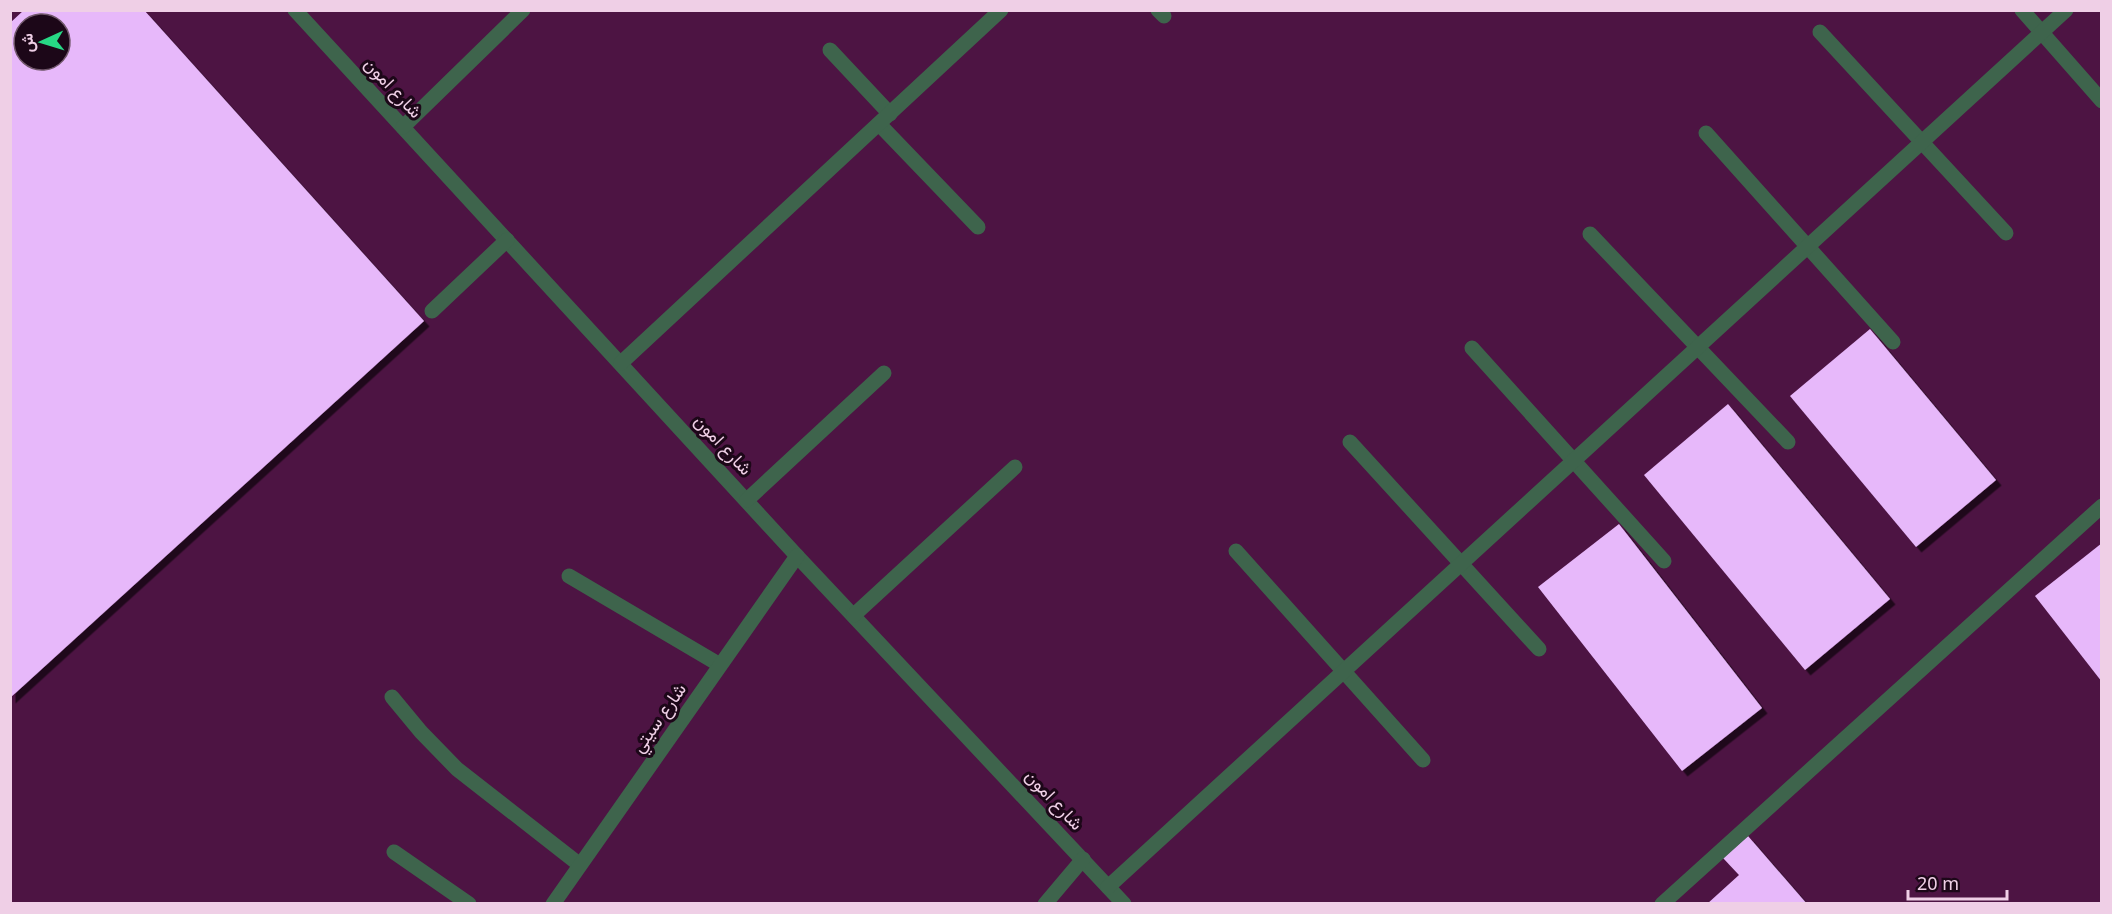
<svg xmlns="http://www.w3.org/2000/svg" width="2112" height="914" font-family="'Noto Sans',Vazirmatn,sans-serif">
<defs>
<filter id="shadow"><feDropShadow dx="5.5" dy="5.5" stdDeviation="0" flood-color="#0009"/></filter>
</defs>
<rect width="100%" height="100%" fill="#420f38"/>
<path fill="#4d1443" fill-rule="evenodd" d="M11,11H2101V903H11ZM24,24H60V60H24Z"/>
<g fill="#e7b8fa" fill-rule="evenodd" filter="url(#shadow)">
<path d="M24,10H144L424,321L10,698V23ZM24,24H60V60H24Z"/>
<polygon points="1870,329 1996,480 1916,547 1790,396"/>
<polygon points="1728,404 1890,599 1805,670 1644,475"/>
<polygon points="1619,524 1762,708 1682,771 1538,587"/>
<polygon points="2102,543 2102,682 2035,596"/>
<polygon points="1748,836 1807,904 1707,904 1739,875 1723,858"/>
</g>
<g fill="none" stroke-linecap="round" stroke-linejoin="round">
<g stroke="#3e644c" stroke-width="15">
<polyline points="295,10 797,556 1124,904"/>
<polyline points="1158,10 1164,16"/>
<polyline points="2022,10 2102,101"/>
<polyline points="1820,32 2006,233"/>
<polyline points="830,50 890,114"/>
<polyline points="879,124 978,227"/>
<polyline points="403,127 523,10"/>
<polyline points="1706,133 1893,342"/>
<polyline points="1590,234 1788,442"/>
<polyline points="432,311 507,240"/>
<polyline points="1472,348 1664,561"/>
<polyline points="621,363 1001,10"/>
<polyline points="1350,442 1539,649"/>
<polyline points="747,500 884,373"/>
<polyline points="1236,551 1423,760"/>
<polyline points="569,576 720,665"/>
<polyline points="854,615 1015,467"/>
<polyline points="392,697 421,732 457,769 580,865"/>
<polyline points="394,852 469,904"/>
<polyline points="1108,887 2066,10"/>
<polyline points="553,904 797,556"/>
<polyline points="1045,904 1083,859"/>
<polyline points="1662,904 2102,506"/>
</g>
</g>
<g text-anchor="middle" stroke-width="6" stroke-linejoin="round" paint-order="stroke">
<g font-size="18" fill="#efcfe6" stroke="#1c0718">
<text transform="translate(393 88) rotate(47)" y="6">شارع امون</text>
<text transform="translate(723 445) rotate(47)" y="6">شارع امون</text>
<text transform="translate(659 718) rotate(-55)" y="6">شارع سيتي</text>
<text transform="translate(1054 800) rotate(47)" y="6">شارع امون</text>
</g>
</g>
<rect width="2112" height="914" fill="none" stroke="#efcfe6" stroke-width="24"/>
<g transform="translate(42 42) rotate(266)"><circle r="28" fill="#1c0718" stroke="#70576a" stroke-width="1.5"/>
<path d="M0-4.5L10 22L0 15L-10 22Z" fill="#27d885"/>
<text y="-9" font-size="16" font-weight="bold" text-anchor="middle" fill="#efcfe6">ش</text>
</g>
<path d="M1908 890v9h99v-9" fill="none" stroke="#efcfe6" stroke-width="3"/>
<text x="1917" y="890" font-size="18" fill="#efcfe6" stroke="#1c0718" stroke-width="4.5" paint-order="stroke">20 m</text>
</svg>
